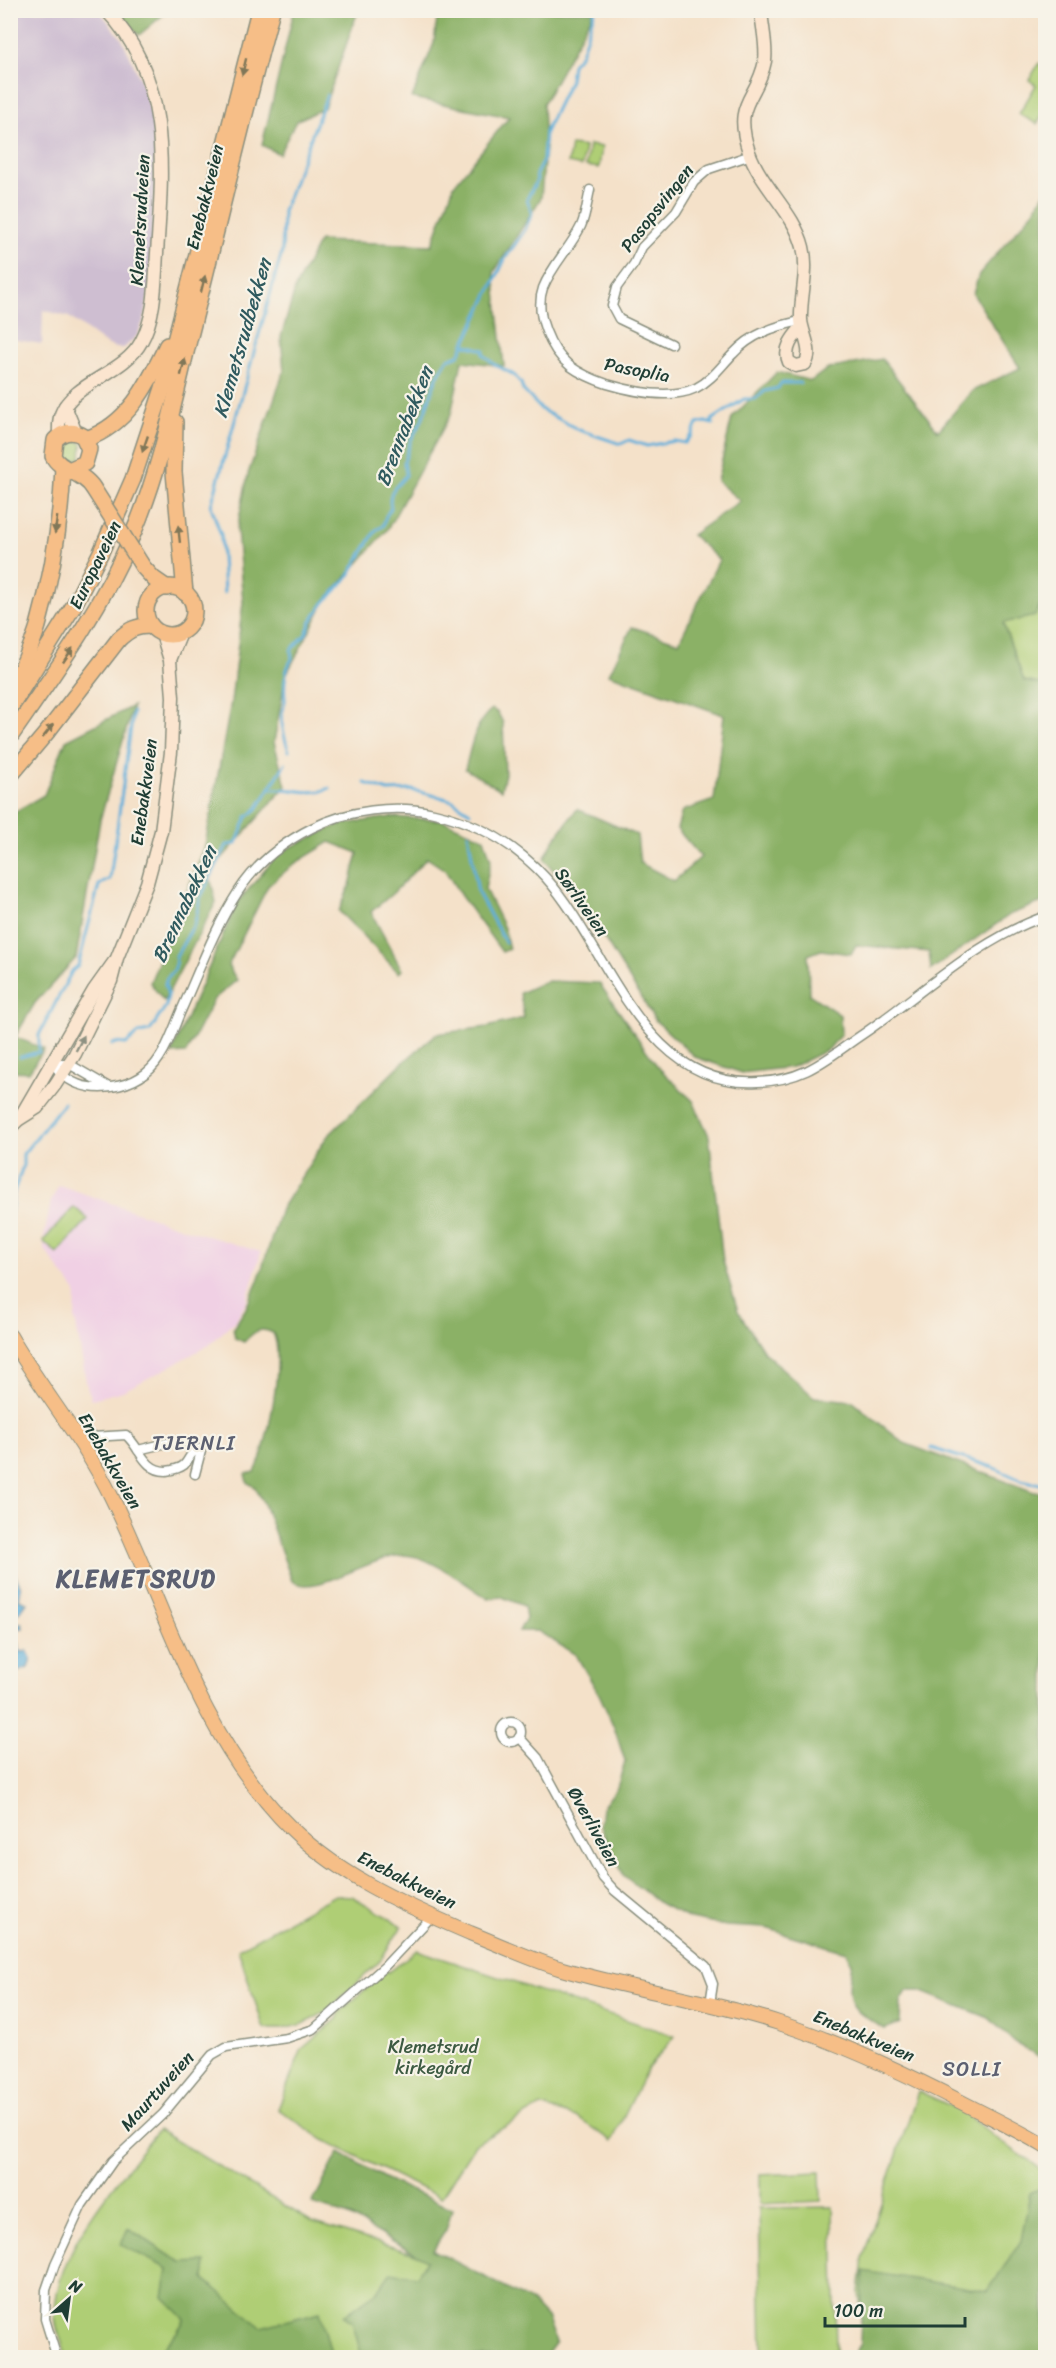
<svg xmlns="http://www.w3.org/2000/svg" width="1056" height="2368" font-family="Sriracha,sans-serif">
<rect width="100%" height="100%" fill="#f7f3e8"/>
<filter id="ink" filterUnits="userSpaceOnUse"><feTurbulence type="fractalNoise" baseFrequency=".0167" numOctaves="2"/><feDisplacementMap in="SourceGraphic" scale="12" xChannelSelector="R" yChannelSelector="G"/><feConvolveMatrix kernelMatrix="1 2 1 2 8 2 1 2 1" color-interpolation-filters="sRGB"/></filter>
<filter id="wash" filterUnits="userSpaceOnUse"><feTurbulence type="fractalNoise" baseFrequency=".008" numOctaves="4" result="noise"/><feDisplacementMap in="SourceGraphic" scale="24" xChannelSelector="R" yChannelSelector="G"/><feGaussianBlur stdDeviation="1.35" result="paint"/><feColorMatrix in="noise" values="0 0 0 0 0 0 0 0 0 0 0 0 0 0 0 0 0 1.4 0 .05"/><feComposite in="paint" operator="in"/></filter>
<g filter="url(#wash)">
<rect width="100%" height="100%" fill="#f4e1c9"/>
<polygon fill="#f0d0e4" points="59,1185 182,1228 261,1252 246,1303 235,1321 209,1345 158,1373 123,1391 92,1399 87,1387 75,1319 76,1292 45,1250 43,1242 51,1201"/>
<polygon fill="#cebed1" points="95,10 101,13 122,39 145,90 154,123 156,149 154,204 149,293 145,317 137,336 124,348 116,348 106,344 69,317 43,310 42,344 11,339 10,11"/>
<g fill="#afce75" stroke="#678654" stroke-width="1.5">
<polygon points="1039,63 1045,67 1045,110 1037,124 1019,114 1036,85 1029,80"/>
<polygon points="571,145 585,147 582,166 568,163"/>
<polygon points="589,145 602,147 599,168 586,166"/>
<polygon points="65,439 76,439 82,444 81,458 68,462 59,456 58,447"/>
<polygon points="1045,596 1045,685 1024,681 1003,623 1039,611"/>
<polygon points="74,1207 88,1219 57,1254 43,1241"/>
<polygon points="335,1895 352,1896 402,1926 379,1962 326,2012 303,2024 283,2029 264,2029 238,1949"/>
<polygon points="417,1950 675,2036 648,2068 612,2141 576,2117 541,2106 475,2144 441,2198 324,2140 278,2109 302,2049 337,2019 340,2012 386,1971 388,1972"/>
<polygon points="918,2091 964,2112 992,2135 1045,2172 1045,2357 868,2358 863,2336 859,2292 863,2258"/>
<path d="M158,2130L312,2222L480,2274L500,2286L474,2357H67C63,2344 54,2327 55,2313C55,2249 120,2178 158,2130Z"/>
<polygon points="820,2172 821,2201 760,2204 760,2175"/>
<polygon points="833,2207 836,2351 762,2352 759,2208"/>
</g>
<g fill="#8bb166" stroke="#55774d" stroke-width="1.5">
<polygon points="117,11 165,11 163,15 139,35"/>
<polygon points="294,11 358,11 324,108 296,121 279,154 262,145"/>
<polygon points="438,11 594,11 543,104 545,148 541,198 494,272 504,366 462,361 451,414 387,530 326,600 286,675 274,742 286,786 209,873 216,902 164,1001 150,983 205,846 231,702 243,602 237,529 248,474 284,371 281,337 296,286 319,241 432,245 454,185 509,117 412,98 434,43"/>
<polygon points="1045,192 1045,595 1035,616 1003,623 1024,681 1045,685 1045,901 1011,914 931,970 929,952 856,945 851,954 821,950 808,955 809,994 840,1015 841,1034 829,1049 792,1067 742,1073 695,1057 655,1020 591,917 544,859 554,840 577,809 637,835 640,863 674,881 701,857 677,829 682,811 714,800 724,715 609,674 632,627 679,642 719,560 692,535 740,501 717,481 732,418 777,372 811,381 827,369 882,359 938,431 972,391 1020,368 973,294 979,274 1034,211"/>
<polygon points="133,706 100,820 76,958 35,1003 15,1037 44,1049 29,1072 11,1071 11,814 44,795 66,740"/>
<path d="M492,709L498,713L503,723L505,774L501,790L465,769C471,748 474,723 492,709Z"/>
<polygon points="391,817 442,820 484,838 491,860 485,889 504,928 509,949 502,952 461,896 445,870 427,858 393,893 371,912 402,970 399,973 339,911 350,885 358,853 330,842 294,864 268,886 228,966 237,980 214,999 186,1053 171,1054 237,903 280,852 338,825"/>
<path d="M546,981L599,983L658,1067L693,1101L709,1136L723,1261L738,1311L765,1353L814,1397L852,1401L904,1443L1034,1492H1045V2060L1014,2042L989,2018L920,1991H907L901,2001L900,2023L885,2029C849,2009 845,2004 852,1963L846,1952L766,1928L726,1926L690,1919L661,1904L624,1876L600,1826L602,1808L617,1788L625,1761L614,1727L599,1694L576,1655L538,1631H519L526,1618L524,1606L500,1596L489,1599C470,1587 433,1559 412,1556C378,1549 317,1599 292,1581L264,1504L255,1487L247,1482L245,1474L255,1472C268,1447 285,1357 273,1333C259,1326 254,1332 244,1342L235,1338L233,1328L245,1310L258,1281L281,1209L326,1138L399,1066L436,1034L487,1027L524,1018L520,993Z"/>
<polygon points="339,2152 384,2178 452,2209 446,2230 433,2250 532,2302 548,2319 556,2342 545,2357 362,2357 352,2321 344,2316 378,2291 391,2272 417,2276 427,2260 347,2215 312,2204"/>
<polygon points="1045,2186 1045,2357 853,2357 860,2342 863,2271 988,2291 1021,2241 1030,2193"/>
<polygon points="128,2228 181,2263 206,2262 204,2279 261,2327 320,2312 332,2357 156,2357 177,2332 185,2319 163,2297 168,2269 121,2245"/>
</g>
<g fill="#5fafda" stroke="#3f7687" stroke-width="1.5">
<polygon points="10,1564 21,1587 19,1599 27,1602 19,1613 13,1613 16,1623 22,1623 23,1628 14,1629 11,1626"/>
<polygon points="13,1632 21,1652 27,1651 31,1658 28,1668 17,1672 11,1670 11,1634"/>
</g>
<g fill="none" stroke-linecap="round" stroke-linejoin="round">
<g stroke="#5fafda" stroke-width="3">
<polyline points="463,344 484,350 483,354 494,364 514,375 521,383 523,390 542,410 579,430 621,444 629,440 647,446 674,441 685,443 692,435 697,424 705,422 713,424 712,420 744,399 755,399 765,391 778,388 781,383 800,383"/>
<polyline points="224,593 221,535 211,506 282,252 283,211 327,95"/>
<path d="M289,751C285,740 281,726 282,714C282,710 285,705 285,700C284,686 284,671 292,659L291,650L306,634L311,621L324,603L348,577L376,530L383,526L386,516L391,508C387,490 397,487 406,475L404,462L411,440L422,420L437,377L448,359L459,355L505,259L525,230L532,213L527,199L537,180L536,174L543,161L545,132L570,80L572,64L581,54L595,10"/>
<polyline points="365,783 388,791 412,790 440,797 453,801 470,812"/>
<path d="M270,789C291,787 311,797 330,788"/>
<polyline points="468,833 478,893 505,942"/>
<polyline points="112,1045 115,1043 126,1044 139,1033 150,1031 166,1006 168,995 165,984 167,978 175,969 176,956 195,923 200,898 227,845 236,844 247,817 257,809 285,764"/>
<polyline points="20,1057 39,1052 39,1035 72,971 78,966 99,885 110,879 133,712"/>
<polyline points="10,1217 14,1191 23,1166 23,1154 64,1103"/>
<polyline points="931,1448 992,1467 1021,1480 1046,1485"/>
</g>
</g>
</g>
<g filter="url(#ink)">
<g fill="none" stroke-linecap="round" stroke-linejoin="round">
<defs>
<g id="street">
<path d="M590,190C587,202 586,215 581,226C571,247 552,265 543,288C534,313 550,350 570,366C581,374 595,380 607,384C634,392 670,400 696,388C712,380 721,366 733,354C751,334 775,326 801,321"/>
<polyline points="671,344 619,319 612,306 617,287 634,264 642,247 676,212 694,182 709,169 751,155"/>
<path d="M107,1086L69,1064L53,1062C59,1076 75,1085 89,1087C108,1090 131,1085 146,1073C164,1059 172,1032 181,1011C199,971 214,929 238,892C256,864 282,843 312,828C347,810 396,804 434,813C478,823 516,845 546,878C609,948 642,1089 758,1082C806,1080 826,1059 863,1034C922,994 978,939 1046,916"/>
<path d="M92,1437L126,1435C140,1447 144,1471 166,1471C173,1470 179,1469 184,1465C190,1459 191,1450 199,1449L201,1451L195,1474"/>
<polyline points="138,1450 171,1442 183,1443"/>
<circle cx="511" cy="1732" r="10"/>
<polyline points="519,1737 538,1758 603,1878 615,1891 706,1966 713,1984 710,2004"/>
<polyline points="57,2358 45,2319 46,2290 55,2264 82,2205 113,2161 163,2114 212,2055 226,2047 287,2038 314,2029 385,1966 432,1916"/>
</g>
<g id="secondary">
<path d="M761,10C762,27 767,44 765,61C757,101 732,101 749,152C762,188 794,212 803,247C809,271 800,296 801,320C802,334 814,351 805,364L796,366L789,362C783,349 793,337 802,327"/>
<polyline points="65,406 76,433"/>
<path d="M59,437C59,429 58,421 61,414C73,382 124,374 141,342C156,315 155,282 157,253C163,167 171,77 106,10"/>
<polyline points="170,660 181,633"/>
<polyline points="19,1119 94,990 114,962"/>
<polyline points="10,1128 18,1120 37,1108 55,1085 75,1054 111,981 117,958 147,883 161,831 171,752 173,697 170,660 162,634"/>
</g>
<path id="primary" d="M10,1336C42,1391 84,1440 111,1496C166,1608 194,1723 280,1817C332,1873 402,1904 470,1933C500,1945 530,1959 562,1969C633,1990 708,2000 779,2023C844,2044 905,2073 965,2104C992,2118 1020,2131 1046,2147"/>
<g id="highway">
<polyline points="175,422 174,472 185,593"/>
<path d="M86,439C129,424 148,384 167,345"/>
<path d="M71,469L85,463L89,449L83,436C73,430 63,431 55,440L53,456C60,471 82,471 93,488"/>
<polyline points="143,567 154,579 167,588"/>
<circle cx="170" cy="611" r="24"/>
<path d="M10,694C20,672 31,649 38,626C52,576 61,519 63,467"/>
<polyline points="10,708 73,607 101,552 133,479 163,388 259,10"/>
<path d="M10,737C55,672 101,609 132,536C159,474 173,406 189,340C217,230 242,120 272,10"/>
<path d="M10,776L48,731L119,639C130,629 136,626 151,626"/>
</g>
</defs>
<use href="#street" stroke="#8a8f7e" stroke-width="11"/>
<use href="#secondary" stroke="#8a8f7e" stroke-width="15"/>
<use href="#primary" stroke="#8a8f7e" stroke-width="16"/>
<use href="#highway" stroke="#8a8f7e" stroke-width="18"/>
<use href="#street" stroke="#fff" stroke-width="8"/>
<use href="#secondary" stroke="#fbe5cf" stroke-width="12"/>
<use href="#primary" stroke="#f6be87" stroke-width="14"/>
<use href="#highway" stroke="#f6be87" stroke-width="15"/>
<defs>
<polyline id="highway-bridge" points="93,488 143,567"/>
</defs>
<use href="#highway-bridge" stroke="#8a8f7e" stroke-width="18" stroke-linecap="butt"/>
<use href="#highway-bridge" stroke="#f6be87" stroke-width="15"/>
</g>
<defs><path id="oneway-solid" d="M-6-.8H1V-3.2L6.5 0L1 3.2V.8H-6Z" transform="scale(1.5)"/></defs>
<g fill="#807759">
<use href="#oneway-solid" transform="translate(244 67) rotate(104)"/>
<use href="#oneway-solid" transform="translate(203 284) rotate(-76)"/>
<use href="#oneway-solid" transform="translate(183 367) rotate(-76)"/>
<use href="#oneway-solid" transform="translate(145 444) rotate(109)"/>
<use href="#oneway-solid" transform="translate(56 525) rotate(98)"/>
<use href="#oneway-solid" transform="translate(179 534) rotate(-96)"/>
<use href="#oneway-solid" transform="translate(68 655) rotate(-56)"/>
<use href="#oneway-solid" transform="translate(48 731) rotate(-52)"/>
</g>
<use fill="#8d9182" href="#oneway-solid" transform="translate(80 1043) rotate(-62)"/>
</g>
<g text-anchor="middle" stroke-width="4.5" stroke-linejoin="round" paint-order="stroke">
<g font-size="18" fill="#1f3d34" stroke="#f7f3e8">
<text transform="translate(205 197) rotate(-76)" y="6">Enebakkveien</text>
<text transform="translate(657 208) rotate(-52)" y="6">Pasopsvingen</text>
<text transform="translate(140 220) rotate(-87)" y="6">Klemetsrudveien</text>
<text transform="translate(637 370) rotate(11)" y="6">Pasoplia</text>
<text transform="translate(95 565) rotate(-64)" y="6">Europaveien</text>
<text transform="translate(144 792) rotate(-82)" y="6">Enebakkveien</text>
<text transform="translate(582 902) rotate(55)" y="6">Sørliveien</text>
<text transform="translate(110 1461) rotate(60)" y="6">Enebakkveien</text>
<text transform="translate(594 1827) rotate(61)" y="6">Øverliveien</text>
<text transform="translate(407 1880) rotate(27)" y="6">Enebakkveien</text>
<text transform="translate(864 2036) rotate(23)" y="6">Enebakkveien</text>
<text transform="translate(157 2091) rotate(-48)" y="6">Maurtuveien</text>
</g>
<g font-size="18" fill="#3c5a41" stroke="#f7f3e8">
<text x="433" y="2053">Klemetsrud<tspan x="433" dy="21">kirkegård</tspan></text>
</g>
<g font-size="20" font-style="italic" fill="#2f5a5e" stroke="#f7f3e8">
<text transform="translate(242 338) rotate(-74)" y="7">Klemetsrudbekken</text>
<text transform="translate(404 426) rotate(-69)" y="7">Brennabekken</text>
<text transform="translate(184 904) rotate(-65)" y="7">Brennabekken</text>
</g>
<g font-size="20" letter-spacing="1.5" fill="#5c6071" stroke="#f7f3e8">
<text x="194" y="1450">TJERNLI</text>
<text x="972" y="2076">SOLLI</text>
</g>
<g font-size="24" font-weight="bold" letter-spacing="1.5" fill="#5c6071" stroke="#f7f3e8">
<text x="136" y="1587">KLEMETSRUD</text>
</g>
</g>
<rect width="1056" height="2368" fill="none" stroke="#f7f3e8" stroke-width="36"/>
<g transform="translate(69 2299) rotate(28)" stroke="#f7f3e8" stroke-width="4.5" paint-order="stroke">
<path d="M0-4.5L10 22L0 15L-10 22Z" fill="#1f3d34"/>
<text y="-9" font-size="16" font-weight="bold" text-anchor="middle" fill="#1f3d34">N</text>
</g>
<path d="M825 2317v9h140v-9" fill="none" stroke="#1f3d34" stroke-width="3"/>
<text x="834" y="2317" font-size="18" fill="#1f3d34" stroke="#f7f3e8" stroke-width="4.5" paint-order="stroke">100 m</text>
</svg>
